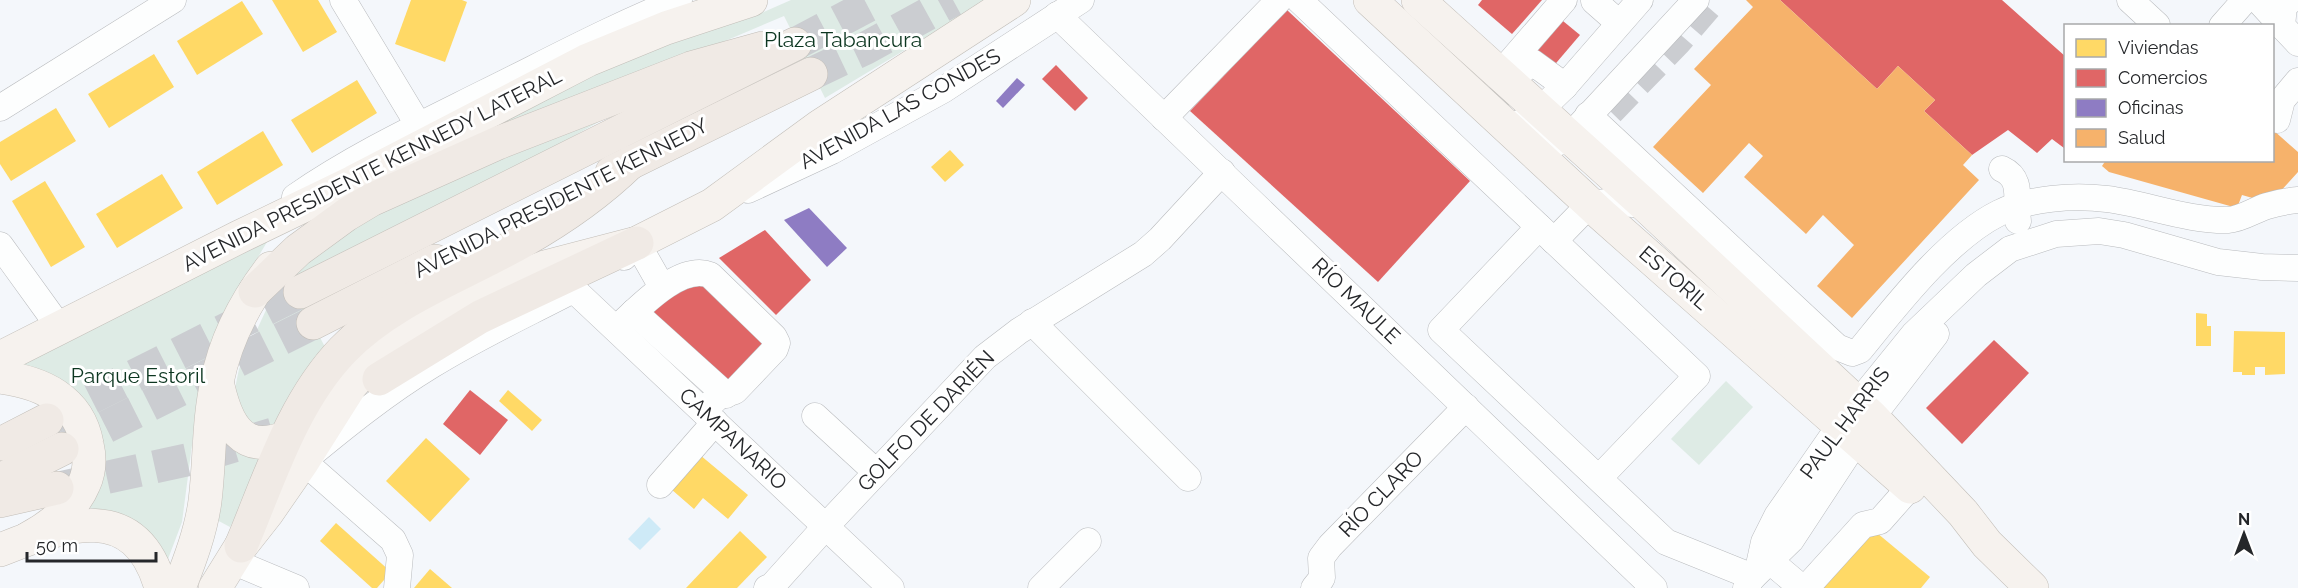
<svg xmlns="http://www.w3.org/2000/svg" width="2298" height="588" font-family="Raleway,sans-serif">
<rect width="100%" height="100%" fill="#f4f7fb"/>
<g fill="#deebe5">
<polygon points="791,0 988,0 825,98 784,16 718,44 384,177 608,65 669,41 750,18"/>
<polygon points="604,119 479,189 293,286 325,347 230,527 215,519 223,447 239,369 277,286 378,208"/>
<polygon points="267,242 223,316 200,384 182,522 165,567 118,515 87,507 102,459 17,365"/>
<polygon points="1726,381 1753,407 1699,465 1671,439"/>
</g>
<polygon fill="#ceeaf7" points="649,517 661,529 640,550 628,539"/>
<g fill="#ffd966">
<polygon points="272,0 318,0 337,32 303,52"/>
<polygon points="411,0 462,0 467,2 445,62 395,44"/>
<polygon points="242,1 263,34 197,75 177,41"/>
<polygon points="154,54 174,87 109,128 88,94"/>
<polygon points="357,80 377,113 312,153 291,120"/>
<polygon points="56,108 76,141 11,181 0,164 0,142"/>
<polygon points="263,131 283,165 217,205 197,172"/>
<polygon points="950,150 964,165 945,182 931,167"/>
<polygon points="162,174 183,208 117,248 96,214"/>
<polygon points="45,181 85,247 51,267 12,201"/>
<polygon points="2196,313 2207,314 2207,326 2211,326 2211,346 2196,346"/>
<polygon points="2234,331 2285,332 2285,374 2265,375 2265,367 2255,367 2255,375 2242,375 2242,372 2233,372"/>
<polygon points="508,390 542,420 532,431 499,401"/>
<polygon points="426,438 470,479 430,522 386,481"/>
<polygon points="700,455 748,495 728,519 703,498 694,509 671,489"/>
<polygon points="336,523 391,572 377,588 372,588 320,541"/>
<polygon points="1871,528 1930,577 1921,588 1822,588"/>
<polygon points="740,531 767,557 737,588 686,588"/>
<polygon points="430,569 452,588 414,588"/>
</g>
<g fill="#e06666">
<polygon points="1482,0 1542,0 1512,34 1478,5"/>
<polygon points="1780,0 2002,0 2066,57 2066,146 2064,148 2052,139 2037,153 2008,130 1972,155 1924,111 1935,100 1898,66 1877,89"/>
<polygon points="1287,10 1470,181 1378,282 1190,111"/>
<polygon points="1563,21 1580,35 1551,69 1534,54"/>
<polygon points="1056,65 1088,98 1075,111 1042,79"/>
<polygon points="765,230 811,280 776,315 719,258"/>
<polygon points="703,281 769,347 727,390 652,315 657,302"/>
<polygon points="1994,340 2029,373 1962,444 1926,408"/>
<polygon points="470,390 508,420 480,455 443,424"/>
</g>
<g fill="#8e7cc3">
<polygon points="1017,78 1025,85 1003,108 996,101"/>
<polygon points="809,208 847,248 827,267 784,220"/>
</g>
<g fill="#f6b26b">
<polygon points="1746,0 1780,0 1877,89 1898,66 1935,100 1924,111 1972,155 1963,165 1979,180 1852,318 1817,286 1854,245 1823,215 1806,234 1744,177 1763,156 1749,143 1703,193 1653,147 1711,85 1694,69 1753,7"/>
<polygon points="2272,129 2298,152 2298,172 2270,203 2242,195 2237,208 2109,172 2102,166 2106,160 2272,160"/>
</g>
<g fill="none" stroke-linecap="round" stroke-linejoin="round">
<g stroke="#cbcdd1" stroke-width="26" stroke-dasharray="26 13" stroke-linecap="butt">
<polyline points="1489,88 1540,129"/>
<polyline points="1582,137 1590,134 1678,43 1715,0"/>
</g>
<g stroke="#cbcdd1" stroke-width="33" stroke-dasharray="33 16" stroke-linecap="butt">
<polyline points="795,44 879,0"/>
<polyline points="811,74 866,48 953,0"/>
<polyline points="47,420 300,292"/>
<polyline points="62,449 313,323"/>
<polyline points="59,488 191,459 273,434"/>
</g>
<defs>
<g id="minor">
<polyline points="343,0 419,126"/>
<polyline points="1299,0 1697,376 1599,478"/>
<polyline points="2130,0 2157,25"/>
<polyline points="2258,0 2282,26"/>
<polyline points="2291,0 2284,6 2282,26 2298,43"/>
<polyline points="1594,1 1619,23"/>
<polyline points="1057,15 1654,588"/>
<polyline points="2222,26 2245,0"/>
<polyline points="1500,74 1564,0"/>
<polyline points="1509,82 1532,62 1565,86"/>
<polyline points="0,108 173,0"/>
<polyline points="1540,110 1565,86 1640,0"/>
<path d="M1588,115L1837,347L1852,353L1860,350C1896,306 1947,239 1999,213C2029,198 2073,195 2107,199C2147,204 2188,221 2228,220C2242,219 2254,210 2267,206C2277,203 2287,201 2298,200"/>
<polyline points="1164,118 1279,0"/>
<polyline points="2277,120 2282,100 2298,81"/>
<path d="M1519,123C1536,135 1549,152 1569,137L1696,0"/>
<path d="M2002,169C2024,179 2015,201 2018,221"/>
<polyline points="748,190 832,151 943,90 1081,0"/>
<path d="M295,197C354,156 420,125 484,93C549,61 612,27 679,0"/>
<polyline points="1539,227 1441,330 1666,542 1753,577"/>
<polyline points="1554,241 1590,204 1607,202 1645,205"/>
<polyline points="0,245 60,328"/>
<polyline points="624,257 637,243 662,287"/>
<polyline points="574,290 891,588"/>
<polyline points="634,312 726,395"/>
<polyline points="1032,322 1188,478"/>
<path d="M616,329C637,310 679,263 710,275L774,337L777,343L775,349L735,391L719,396L703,411"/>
<polyline points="815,416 876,472"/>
<polyline points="660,485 715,422"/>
<polyline points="232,561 296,588"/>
<polyline points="1770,561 1802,588"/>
<polyline points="1755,575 1791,540 1872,417 1936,334"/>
<path d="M397,588L400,555L393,540L303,461C344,427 386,393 432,365C477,337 525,315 571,291"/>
<polyline points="767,588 772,586 826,526 985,357 1019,331 1143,254 1160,239 1222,172"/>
<polyline points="1041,588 1088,541"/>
<polyline points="1314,588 1322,578 1321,558 1330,546 1466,407"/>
<polyline points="1746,588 1759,565 1764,542 1777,516 1841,424 1914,334 1976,275 2010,249 2056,234 2099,231 2124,235 2218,262 2262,267 2298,268"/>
<polyline points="1806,588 1863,525 1880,521 1910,487"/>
</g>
<g id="major">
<polyline points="1370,0 1602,215 1910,487"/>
<polyline points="1418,0 1645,205 1872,417 1963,513 1987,544 2032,588"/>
<polyline points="0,358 239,237 353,182 588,60 666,28 751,0"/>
<path d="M0,377C41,382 79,399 87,444C90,457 90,471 84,484C74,508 51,526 29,538"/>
<path d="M218,386C231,443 255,458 308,426"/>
<path d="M0,550C64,524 136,498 161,588"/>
<path d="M179,588C190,560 201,531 205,501C210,461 208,421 217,382C225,341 245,302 271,268"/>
<polyline points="215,588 241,546 267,513 303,461 351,385 381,351 398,337 435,314 475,295 545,267 637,243 712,205 820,126 1014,0"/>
</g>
<g id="highway">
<polyline points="612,172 811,74"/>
<polyline points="255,291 298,250 346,215 371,200 498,143 691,68 763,48"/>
<polyline points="300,292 795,44"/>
<polyline points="313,323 435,261"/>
<polyline points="379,379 480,317 637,243"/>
<polyline points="0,444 47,420"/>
<polyline points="0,480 62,449"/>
<polyline points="0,501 57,488"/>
<path d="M241,546C269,480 292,403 343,350C387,305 446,282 501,253C549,228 592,200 631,162"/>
</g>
</defs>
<use href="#minor" stroke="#b9bbbe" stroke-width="27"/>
<use href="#major" stroke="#c2beb8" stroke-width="34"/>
<use href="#highway" stroke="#c2beb8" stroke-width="34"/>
<use href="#minor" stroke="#fdfefe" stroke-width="26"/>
<use href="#major" stroke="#f6f2ee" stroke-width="33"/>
<use href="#highway" stroke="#f0eae5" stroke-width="33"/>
</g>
<g text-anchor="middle" stroke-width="6" stroke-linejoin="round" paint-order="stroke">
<g font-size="21" fill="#0c3620" stroke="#fff">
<text x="843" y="47">Plaza Tabancura</text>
<text x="138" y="383">Parque Estoril</text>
</g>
<g font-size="21" fill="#25272a" stroke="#fff">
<text transform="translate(900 109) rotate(-29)" y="7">AVENIDA LAS CONDES</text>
<text transform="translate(372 170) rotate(-27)" y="7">AVENIDA PRESIDENTE KENNEDY LATERAL</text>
<text transform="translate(561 198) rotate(-27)" y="7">AVENIDA PRESIDENTE KENNEDY</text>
<text transform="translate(1674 278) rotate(41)" y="7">ESTORIL</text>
<text transform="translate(1356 301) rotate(44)" y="7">RÍO MAULE</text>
<text transform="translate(926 421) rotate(-46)" y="7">GOLFO DE DARIÉN</text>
<text transform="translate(1845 423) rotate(-53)" y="7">PAUL HARRIS</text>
<text transform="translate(733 439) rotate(43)" y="7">CAMPANARIO</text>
<text transform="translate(1381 494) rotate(-46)" y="7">RÍO CLARO</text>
</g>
</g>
<rect x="2064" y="24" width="210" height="138" fill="#ffffff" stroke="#a8a9aa" stroke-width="1.5"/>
<rect x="2076" y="39" width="30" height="18" fill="#ffd966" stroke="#a8a9aa" stroke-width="1.5"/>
<text x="2118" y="54" font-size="18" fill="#25272a">Viviendas</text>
<rect x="2076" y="69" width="30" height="18" fill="#e06666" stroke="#a8a9aa" stroke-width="1.5"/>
<text x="2118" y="84" font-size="18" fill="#25272a">Comercios</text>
<rect x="2076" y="99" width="30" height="18" fill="#8e7cc3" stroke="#a8a9aa" stroke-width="1.5"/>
<text x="2118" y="114" font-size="18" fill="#25272a">Oficinas</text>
<rect x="2076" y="129" width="30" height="18" fill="#f6b26b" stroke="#a8a9aa" stroke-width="1.5"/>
<text x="2118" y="144" font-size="18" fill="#25272a">Salud</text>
<g transform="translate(2244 534)" stroke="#ffffff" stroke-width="4.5" paint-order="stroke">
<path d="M0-4.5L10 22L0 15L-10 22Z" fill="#25272a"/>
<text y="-9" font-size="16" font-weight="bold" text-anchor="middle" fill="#25272a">N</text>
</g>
<path d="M27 552v9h129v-9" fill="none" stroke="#25272a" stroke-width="3"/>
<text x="36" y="552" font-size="18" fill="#25272a" stroke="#ffffff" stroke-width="4.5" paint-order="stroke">50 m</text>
</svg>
